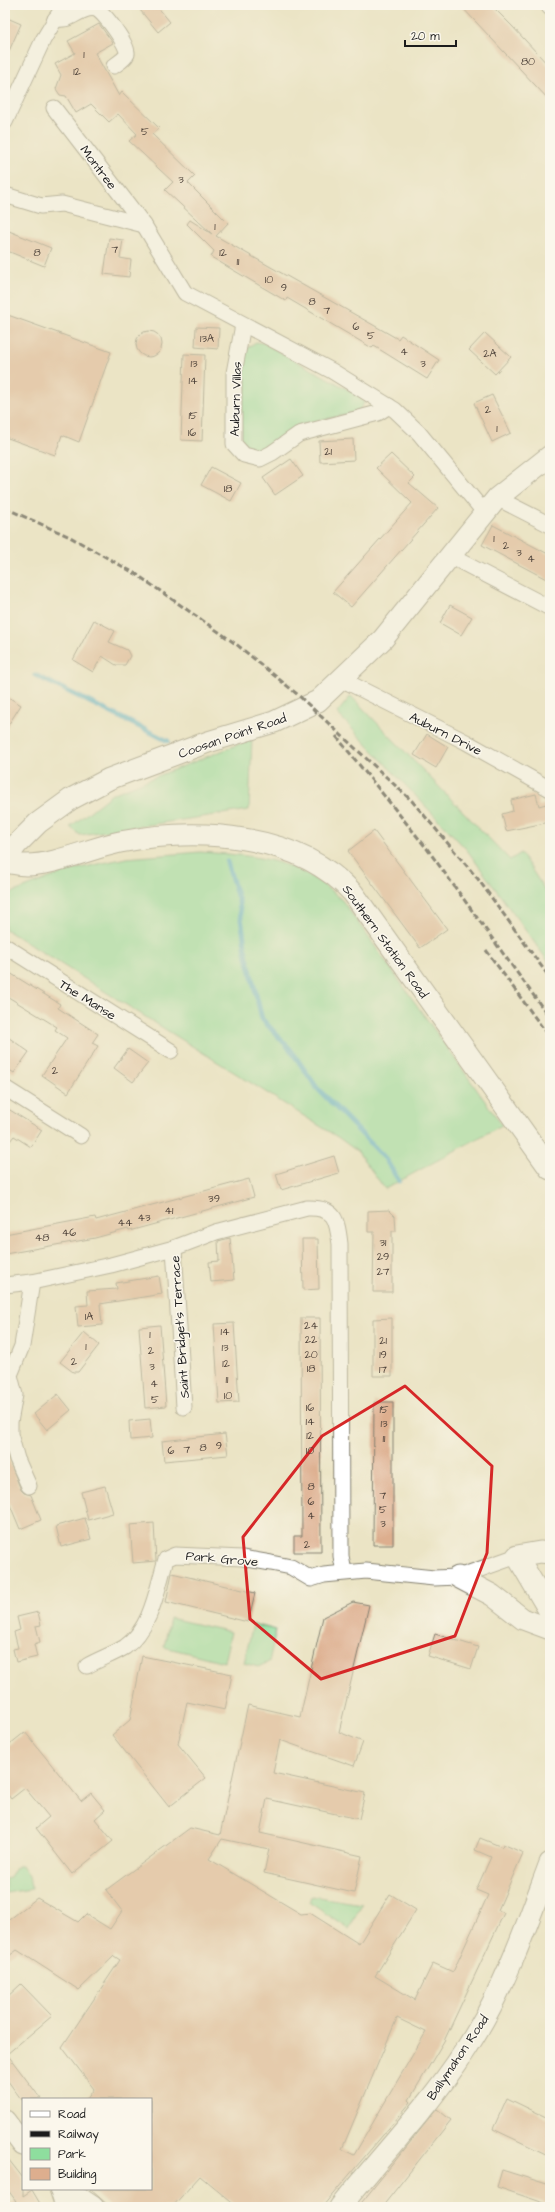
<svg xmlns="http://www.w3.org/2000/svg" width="555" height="2212" font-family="'Architects Daughter',sans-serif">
<rect width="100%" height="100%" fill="#fbf7ec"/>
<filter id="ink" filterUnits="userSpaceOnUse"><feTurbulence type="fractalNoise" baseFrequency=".025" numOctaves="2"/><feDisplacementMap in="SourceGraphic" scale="8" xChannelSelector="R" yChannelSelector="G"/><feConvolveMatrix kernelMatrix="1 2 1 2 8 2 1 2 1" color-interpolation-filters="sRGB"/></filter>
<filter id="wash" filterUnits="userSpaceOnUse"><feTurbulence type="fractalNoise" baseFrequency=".012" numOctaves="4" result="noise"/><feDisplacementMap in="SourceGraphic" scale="16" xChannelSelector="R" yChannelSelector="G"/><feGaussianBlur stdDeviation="0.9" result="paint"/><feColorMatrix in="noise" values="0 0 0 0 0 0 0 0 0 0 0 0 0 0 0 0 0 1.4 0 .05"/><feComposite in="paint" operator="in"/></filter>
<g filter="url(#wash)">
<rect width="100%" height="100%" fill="#ebe4c5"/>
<g fill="#8ede9e" stroke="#557d5d">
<polygon points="256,342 263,343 360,396 364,403 358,412 303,424 258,450 247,446 240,436 241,362 247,348"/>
<polygon points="351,696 510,860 521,853 550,898 550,964 467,850 337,713"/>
<polygon points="252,739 249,810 80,835 70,827 112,794"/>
<path d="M200,852C260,856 295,858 342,900L502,1125L385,1189L358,1152L339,1138L5,929V900L9,894L67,871L126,858Z"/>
<polygon points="170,1618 231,1632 224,1662 164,1647"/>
<polygon points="253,1624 276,1630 269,1662 258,1667 244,1663"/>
<polygon points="17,1866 22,1866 29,1876 31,1889 5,1893 5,1879 10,1878"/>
<polygon points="312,1896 362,1904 349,1929 310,1903"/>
</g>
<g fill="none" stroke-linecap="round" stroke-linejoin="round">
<g stroke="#4babca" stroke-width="5">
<polyline points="35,675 168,741"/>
<polyline points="227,862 239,902 246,953 262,1019 290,1049 317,1088 384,1157 399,1181"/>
</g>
</g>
<g id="blocks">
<g fill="#ddae8e" fill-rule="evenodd">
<polygon points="136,5 156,5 170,22 158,32"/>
<polygon points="460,5 491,5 512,26 550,67 550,101"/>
<polygon points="5,17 21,24 5,60"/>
<polygon points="99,24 113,43 95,53 119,96 122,92 159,128 152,134 195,176 188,183 228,223 216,236 398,339 401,335 439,360 427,379 374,346 372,348 287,298 286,301 211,257 214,251 187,224 190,220 212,234 165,190 173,182 129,141 137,134 118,114 109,122 91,104 76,113 66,96 60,95 56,89 61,75 55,64 75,53 68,41"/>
<polygon points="9,231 51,248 44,266 5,250 5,241"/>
<polygon points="109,238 123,240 120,258 131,260 129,277 104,274"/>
<polygon points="5,314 111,352 79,442 62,435 55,455 5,437"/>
<polygon points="196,327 219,328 218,349 195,347"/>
<circle cx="149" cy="344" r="13"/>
<polygon points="485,333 511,357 495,374 469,350"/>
<polygon points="184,354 205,355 202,441 181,440"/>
<polygon points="492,395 511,433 492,442 474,403"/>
<polygon points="353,439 354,460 320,462 319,441"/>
<polygon points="391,454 415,477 409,483 438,508 351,607 333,592 412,503 376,468"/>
<polygon points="291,459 303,476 275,495 263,478"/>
<polygon points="211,467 241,483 231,501 201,485"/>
<polygon points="493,525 550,555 550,581 482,545"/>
<polygon points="450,605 472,617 461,635 440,623"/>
<polygon points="94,620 115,631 109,642 127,650 130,656 125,665 116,665 102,656 93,672 73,660"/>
<polygon points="5,695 21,705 5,730"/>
<polygon points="427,734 448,747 436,768 414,755"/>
<polygon points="536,794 539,806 546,804 550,822 506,831 502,814 513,811 511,800"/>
<polygon points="374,831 447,929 420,948 348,851"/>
<polygon points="5,970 60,1004 58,1008 98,1034 92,1043 98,1046 68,1093 42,1075 67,1038 55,1030 57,1027 5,995"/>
<polygon points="5,1035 29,1052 14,1073 5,1067"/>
<polygon points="128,1049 148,1063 133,1082 114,1068"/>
<polygon points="5,1107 42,1130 31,1147 14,1136 5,1147"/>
<polygon points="334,1156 339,1173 281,1190 276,1174"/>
<polygon points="249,1179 254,1197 129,1231 128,1229 95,1238 5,1254 5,1234 95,1217 96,1220"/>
<polygon points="389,1210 395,1216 396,1231 392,1231 392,1292 373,1292 374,1232 368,1232 368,1211"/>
<polygon points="230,1238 234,1280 211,1282 209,1262 219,1261 218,1241"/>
<polygon points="302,1239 318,1239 319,1289 303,1290"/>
<polygon points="159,1276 162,1294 100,1304 102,1325 78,1327 76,1306 88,1305 87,1291 117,1289 116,1283"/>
<polygon points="301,1318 320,1318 321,1552 294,1552 294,1536 302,1536"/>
<polygon points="392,1318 392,1376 373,1376 373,1319"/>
<polygon points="234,1323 239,1402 219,1403 214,1324"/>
<polygon points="160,1325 166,1406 145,1408 139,1327"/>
<polygon points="84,1332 99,1345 78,1372 73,1372 60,1362"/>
<polygon points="58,1394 71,1410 47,1430 34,1414"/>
<polygon points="374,1402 393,1402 393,1545 373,1545"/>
<polygon points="150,1419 152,1438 130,1440 129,1421"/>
<polygon points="225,1434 228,1455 164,1461 162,1441"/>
<polygon points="5,1450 21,1490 24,1493 31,1495 41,1520 20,1529 5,1493"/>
<polygon points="105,1486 113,1513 88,1520 81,1492"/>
<polygon points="85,1518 91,1539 61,1547 56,1526"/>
<polygon points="154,1523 156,1561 133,1563 130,1525"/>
<polygon points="172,1573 255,1593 248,1622 166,1602"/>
<path d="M353,1602L369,1605L339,1732L363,1742L354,1766L280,1740L273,1773L365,1793L359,1819L267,1799L260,1833L362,1856L354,1893L264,1873L269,1849L222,1839L209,1859L301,1914L310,1913L359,1944L390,1894L416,1910L375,1976L415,2000L433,1963L453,1972L488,1895L476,1890L491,1857L475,1850L480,1838L502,1847L503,1844L523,1853L498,1910L504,1913L444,2041L409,2100L411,2102L322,2207H237L200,2176L172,2207H110L90,2189H151V2099H87L94,2089L62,2047L120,1960L114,1956L79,1990L17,1950L5,1959V1923L37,1898L78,1922L86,1914L110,1929L122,1911L106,1890L190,1828L220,1835L248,1705L300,1717L323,1617ZM397,2018L426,2032L354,2155L342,2149Z"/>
<polygon points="38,1612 41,1625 36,1626 40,1642 34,1644 37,1657 16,1662 13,1649 18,1648 14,1632 20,1630 17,1617"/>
<polygon points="435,1634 478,1647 471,1669 428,1656"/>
<polygon points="142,1656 232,1674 225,1710 187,1702 178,1744 206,1778 169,1807 112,1735 130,1720"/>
<polygon points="25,1732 81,1801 91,1793 105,1810 95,1819 113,1841 72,1874 36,1828 49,1817 25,1788 11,1799 5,1791 5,1748"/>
<polygon points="21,1984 52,2016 7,2054 41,2099 21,2099 5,2077 5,1999"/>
<polygon points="507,2098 550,2119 550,2156 493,2129"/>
<polygon points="437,2109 451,2120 382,2207 358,2207"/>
<polygon points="5,2155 23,2178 23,2196 32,2190 42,2207 6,2207 16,2201 5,2186"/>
<polygon points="502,2170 550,2185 550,2205 497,2187"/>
</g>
</g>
</g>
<g filter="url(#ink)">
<use href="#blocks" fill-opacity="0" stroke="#848070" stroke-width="1"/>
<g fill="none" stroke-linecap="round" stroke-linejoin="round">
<defs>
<g id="street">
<polyline points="548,5 550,8"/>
<path d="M55,19C59,19 64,20 68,18C76,15 86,6 96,9C104,12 129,46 127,54C125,59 118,63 114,66"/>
<polyline points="54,108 144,225 185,293 332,371 395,410 419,433 484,512"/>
<polyline points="5,122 43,40 64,5"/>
<polyline points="5,195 41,206 62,204 144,225"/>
<polyline points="243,325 234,373 234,444 244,455 260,459 272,453 299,434 378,413 389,406"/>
<polyline points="497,498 550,525"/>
<polyline points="450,556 550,608"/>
<polyline points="341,679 466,742 550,789"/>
<polyline points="5,946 171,1051"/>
<polyline points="5,1088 81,1136"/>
<polyline points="174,1248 184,1407"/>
<path d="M5,1285L32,1282L111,1265L174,1248L216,1232L307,1208C335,1207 337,1219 340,1244L341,1556L344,1572"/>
<polyline points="29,1486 17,1459 10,1434 10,1422 15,1395 10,1375 22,1346 32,1282"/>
<path d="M87,1666C99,1659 114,1654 125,1647C152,1628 157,1588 166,1559L175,1555L242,1558L271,1563L291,1567L311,1579L324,1575L366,1571L434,1578L458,1577L517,1556"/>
<polyline points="57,2189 63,2207"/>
</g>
<g id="secondary">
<polyline points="5,860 17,844 38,823 71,799 109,779 208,742 274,722 318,701 383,639 497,498 550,456"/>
<path d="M5,862C12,863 19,865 26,865C55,865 91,848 120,842C197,827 297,832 353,893L550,1169"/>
<polyline points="550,1553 540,1552 517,1556 550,1612"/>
<polyline points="458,1577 492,1595 523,1619 550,1629"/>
<polyline points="5,2121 23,2145"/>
<polyline points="66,2189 93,2207"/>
<path d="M340,2207C386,2150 439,2096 476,2033C508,1980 528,1921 550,1863"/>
</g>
</defs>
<use href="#street" stroke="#848070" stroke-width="17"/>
<use href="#secondary" stroke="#848070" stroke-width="23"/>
<use href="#street" stroke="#fff" stroke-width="15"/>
<use href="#secondary" stroke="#fff" stroke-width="21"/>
<g stroke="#1c1c1c" stroke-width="3" stroke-dasharray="6 3" stroke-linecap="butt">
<polyline points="5,508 70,537 136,574 236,644 297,694 412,801 478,879 550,978"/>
<polyline points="336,736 428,850 550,1018"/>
<polyline points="486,950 550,1038"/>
</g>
</g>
</g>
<path d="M0 0H555V2212H0ZM405,1386L492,1466L487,1553L455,1636L321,1679L250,1619L243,1537L322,1436Z" fill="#ebe4c5" fill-opacity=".55" fill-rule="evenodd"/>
<path fill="none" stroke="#d62828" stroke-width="3" stroke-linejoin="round" d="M405,1386L492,1466L487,1553L455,1636L321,1679L250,1619L243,1537L322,1436Z"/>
<g text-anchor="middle" stroke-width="3" stroke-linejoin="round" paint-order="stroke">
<g font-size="11" fill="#4c4038">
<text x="84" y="58">1</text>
<text x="528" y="65">80</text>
<text x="77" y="75">12</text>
<text x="145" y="135">5</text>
<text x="181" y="183">3</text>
<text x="215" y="230">1</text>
<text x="115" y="253">7</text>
<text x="37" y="256">8</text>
<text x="223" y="256">12</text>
<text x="238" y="265">11</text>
<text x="269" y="283">10</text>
<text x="284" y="291">9</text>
<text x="312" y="305">8</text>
<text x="327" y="314">7</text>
<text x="356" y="330">6</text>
<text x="371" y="339">5</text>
<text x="207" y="342">13A</text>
<text x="404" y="355">4</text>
<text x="490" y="357">2A</text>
<text x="194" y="367">13</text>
<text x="423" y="367">3</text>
<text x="193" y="384">14</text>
<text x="488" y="413">2</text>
<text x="193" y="419">15</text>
<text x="497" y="432">1</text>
<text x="192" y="436">16</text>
<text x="328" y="455">21</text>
<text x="228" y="492">18</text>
<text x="494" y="542">1</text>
<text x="506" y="549">2</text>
<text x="519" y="556">3</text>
<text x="531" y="562">4</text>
<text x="55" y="1074">2</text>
<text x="214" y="1202">39</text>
<text x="169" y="1214">41</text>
<text x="144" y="1221">43</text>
<text x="125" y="1226">44</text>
<text x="69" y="1236">46</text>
<text x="42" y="1241">48</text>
<text x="383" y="1246">31</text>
<text x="383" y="1260">29</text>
<text x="383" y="1275">27</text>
<text x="89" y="1320">1A</text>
<text x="311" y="1329">24</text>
<text x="225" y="1335">14</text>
<text x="150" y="1338">1</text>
<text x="311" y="1343">22</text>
<text x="383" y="1344">21</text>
<text x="86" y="1350">1</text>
<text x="225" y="1351">13</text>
<text x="151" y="1354">2</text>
<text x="311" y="1358">20</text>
<text x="383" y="1358">19</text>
<text x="74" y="1365">2</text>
<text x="226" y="1367">12</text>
<text x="152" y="1370">3</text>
<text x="311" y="1372">18</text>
<text x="383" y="1373">17</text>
<text x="227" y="1383">11</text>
<text x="154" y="1387">4</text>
<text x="228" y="1399">10</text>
<text x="155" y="1403">5</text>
<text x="310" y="1411">16</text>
<text x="384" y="1413">15</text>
<text x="310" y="1425">14</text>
<text x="384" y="1427">13</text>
<text x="310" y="1439">12</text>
<text x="384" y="1442">11</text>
<text x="219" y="1449">9</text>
<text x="203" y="1451">8</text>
<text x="187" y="1453">7</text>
<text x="171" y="1454">6</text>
<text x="310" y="1454">10</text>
<text x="311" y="1490">8</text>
<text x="383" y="1499">7</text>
<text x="311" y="1505">6</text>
<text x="383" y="1513">5</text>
<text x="311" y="1519">4</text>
<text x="383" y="1527">3</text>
<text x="307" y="1548">2</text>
</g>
<g font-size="13" fill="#1c1c1c" stroke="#fbf7ec">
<text transform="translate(99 167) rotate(53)" y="5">Montree</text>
<text transform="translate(235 399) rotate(-88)" y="5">Auburn Villas</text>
<text transform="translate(446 733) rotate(27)" y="5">Auburn Drive</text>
<text transform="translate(232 735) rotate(-19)" y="5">Coosan Point Road</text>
<text transform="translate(386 941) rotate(54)" y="5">Southern Station Road</text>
<text transform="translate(88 999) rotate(32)" y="5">The Manse</text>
<text transform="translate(179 1327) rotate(-94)" y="5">Saint Bridget's Terrace</text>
<text transform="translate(222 1558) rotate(5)" y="5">Park Grove</text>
<text transform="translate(457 2057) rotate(-56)" y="5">Ballymahon Road</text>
</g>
</g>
<rect width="555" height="2212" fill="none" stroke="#fbf7ec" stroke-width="20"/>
<rect x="22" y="2098" width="130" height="92" fill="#fbf7ec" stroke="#a29f99"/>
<rect x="30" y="2111" width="20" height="6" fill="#ffffff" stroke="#a29f99"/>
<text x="58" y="2118" font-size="12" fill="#1c1c1c">Road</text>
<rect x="30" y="2131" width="20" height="6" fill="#1c1c1c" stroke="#a29f99"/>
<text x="58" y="2138" font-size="12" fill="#1c1c1c">Railway</text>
<rect x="30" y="2148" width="20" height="12" fill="#8ede9e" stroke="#a29f99"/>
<text x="58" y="2158" font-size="12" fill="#1c1c1c">Park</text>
<rect x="30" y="2168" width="20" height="12" fill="#ddae8e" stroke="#a29f99"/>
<text x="58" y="2178" font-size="12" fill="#1c1c1c">Building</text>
<path d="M405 40v6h51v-6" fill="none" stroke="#1c1c1c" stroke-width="2"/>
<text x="411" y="40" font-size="12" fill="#1c1c1c" stroke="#fbf7ec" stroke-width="3" paint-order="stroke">20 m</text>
</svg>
